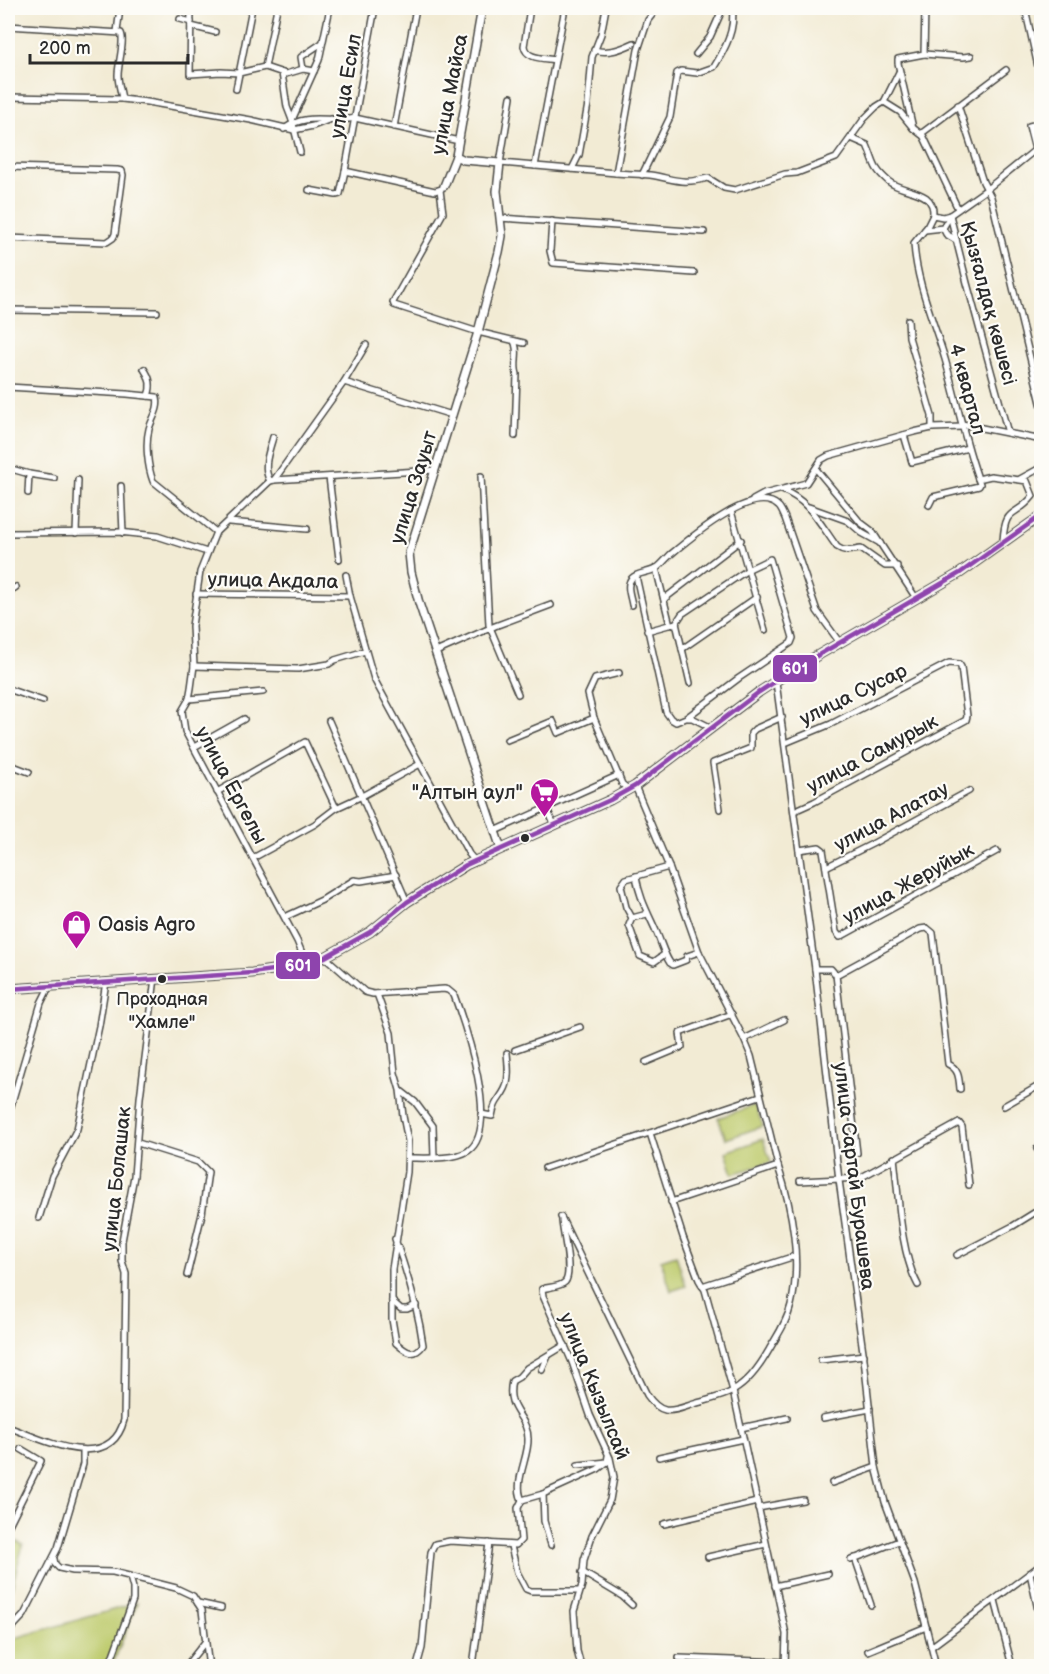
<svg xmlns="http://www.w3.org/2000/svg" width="1049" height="1674" font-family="'Balsamiq Sans',sans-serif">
<rect width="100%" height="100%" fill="#fdfcf7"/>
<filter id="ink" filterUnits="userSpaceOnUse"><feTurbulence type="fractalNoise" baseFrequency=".0167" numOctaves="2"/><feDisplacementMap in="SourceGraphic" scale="12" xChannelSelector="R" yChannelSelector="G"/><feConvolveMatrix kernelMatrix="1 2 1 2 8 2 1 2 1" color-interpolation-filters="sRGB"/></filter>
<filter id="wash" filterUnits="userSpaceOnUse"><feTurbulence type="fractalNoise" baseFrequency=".008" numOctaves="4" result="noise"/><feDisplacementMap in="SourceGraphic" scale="24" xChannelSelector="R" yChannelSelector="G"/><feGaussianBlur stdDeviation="1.35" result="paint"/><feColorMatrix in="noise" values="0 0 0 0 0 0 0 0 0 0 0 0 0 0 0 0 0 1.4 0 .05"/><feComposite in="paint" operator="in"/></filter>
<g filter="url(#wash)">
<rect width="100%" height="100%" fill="#f2ebd4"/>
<g fill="#bdca6c" stroke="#747a4c" stroke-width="1.5">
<polygon points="755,1105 763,1126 726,1139 718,1118"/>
<polygon points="763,1139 771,1162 733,1174 726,1152"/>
<polygon points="676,1255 686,1286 671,1291 661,1260"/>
<polygon points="8,1537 23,1545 8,1602"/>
<polygon points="137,1603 112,1666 8,1666 8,1640"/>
</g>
</g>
<g filter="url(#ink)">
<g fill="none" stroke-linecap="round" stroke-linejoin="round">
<defs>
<g id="minor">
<polyline points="191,8 190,74 221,72 239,73 265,67 286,74 303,69 314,71"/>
<path d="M530,8L524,46C526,59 543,58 555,60"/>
<polyline points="1025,8 1042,85"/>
<polyline points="180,19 191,22"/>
<path d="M8,26L121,33C125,41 118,64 118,75C118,83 121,92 122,99"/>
<polyline points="191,26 215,32"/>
<polyline points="117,32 120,8"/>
<path d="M594,50C609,54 621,49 634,43"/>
<polyline points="696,54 710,37 723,8"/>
<polyline points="924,54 963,57 971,56"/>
<polyline points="265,67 277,8"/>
<polyline points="303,69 301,57 322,43"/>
<polyline points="282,73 287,107 292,120"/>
<polyline points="236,89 252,8"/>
<polyline points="8,97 122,99 147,102 251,120 294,130 313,126 331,119"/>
<polyline points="511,97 500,163 616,173 638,50 648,20 656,10"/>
<polyline points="884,102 899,72"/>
<polyline points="958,105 983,182 991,197 1042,407"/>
<polyline points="1042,123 1029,126 1042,177"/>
<polyline points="394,127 416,8"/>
<path d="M284,129C309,111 329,124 355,118L459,141"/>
<polyline points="922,135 913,128 898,63 898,59 924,54 925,8"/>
<path d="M851,138L867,145C875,163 872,167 888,181C903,194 935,188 933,215"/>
<polyline points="300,152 292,120 319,60 330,8"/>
<polyline points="535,166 565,8"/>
<polyline points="8,167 117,170 122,171 123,175 115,234 113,238 107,242 8,238"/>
<polyline points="572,169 579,155 588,104 592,57 601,34 606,8"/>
<polyline points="345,171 375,8"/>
<path d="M616,173C627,174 639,174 650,175C675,179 681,185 708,178L724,188L735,190L785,174L797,173L836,158L864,119L876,107L884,102L900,112L913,128"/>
<path d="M642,175L670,117L677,73L681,71L697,73L714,67C725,49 736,29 732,8"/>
<polyline points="309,190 336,195 340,194 345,171 435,191 441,189"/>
<polyline points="440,190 443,213 393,302 394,305 478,332 524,343"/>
<polyline points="958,209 922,133 1006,70"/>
<polyline points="950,215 967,283 1008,433"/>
<polyline points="500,218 704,232"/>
<polyline points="552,221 550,251 553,263 694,273"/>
<polyline points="943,228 946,234 956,240"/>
<polyline points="925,230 943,228 950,216"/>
<polyline points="8,310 157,312"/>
<polyline points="908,320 909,337 932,416 932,428"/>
<path d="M514,341C520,352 513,363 517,374L515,436"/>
<path d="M144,369C150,377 152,386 148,396"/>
<polyline points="344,382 452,415"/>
<path d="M8,387L127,394L157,397C160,409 152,418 149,429C145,444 148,468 153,481L216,532"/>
<polyline points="962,424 1042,440"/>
<polyline points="904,435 912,462 968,448"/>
<polyline points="8,468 29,474 28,493"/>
<polyline points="816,469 860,522 872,531 916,598"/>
<polyline points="29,474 54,478"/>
<polyline points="481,476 489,625 518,694"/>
<polyline points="329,477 339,559"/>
<path d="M978,479L991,476L1027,481L1033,496C1015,519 1005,505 1003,541"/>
<polyline points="1020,479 1042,467"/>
<polyline points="274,480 435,470"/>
<path d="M270,481C262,467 269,452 273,437"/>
<polyline points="121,486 123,533"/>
<path d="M782,490C810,501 820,524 837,547C846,553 851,550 861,549L885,566H897"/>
<polyline points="753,500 764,494 806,483 821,460 828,456 914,432 932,428 963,427"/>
<path d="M929,505L933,497L979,486L980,484C965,444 957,401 945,359C934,322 916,282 914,243L927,227L933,215L943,217L950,215L987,189L1035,150"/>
<polyline points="809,507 848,521 862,533 880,543"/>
<polyline points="731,511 765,630"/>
<polyline points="229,522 307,529"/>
<polyline points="8,533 119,532 157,536 207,552"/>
<polyline points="76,533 78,480"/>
<polyline points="656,568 670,625"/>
<polyline points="346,575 350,596 374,679 469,854 475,861"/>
<polyline points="636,576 666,712 671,719 676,722 686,718 739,678 791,643 793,638 770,559 749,569 682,614 676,623 647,631"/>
<polyline points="196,594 350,596"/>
<polyline points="8,598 9,592 16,587"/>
<polyline points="664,599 741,540"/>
<path d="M632,605C631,597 625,585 632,578C638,572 650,573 657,568C662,564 666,559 670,555C689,539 754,483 778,506C781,508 783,514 785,518L817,611L840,643"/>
<polyline points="676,623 690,683"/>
<polyline points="682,649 757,597"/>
<polyline points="436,652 495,626 551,605"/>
<polyline points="194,666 298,669 329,664 335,660 365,651"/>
<polyline points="619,673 595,679 588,694 594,718 622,784 628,789"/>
<polyline points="776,682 815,969 839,1180 864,1359 876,1467 885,1502 915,1583 936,1666"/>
<polyline points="8,689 43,701"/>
<polyline points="189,699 263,692"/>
<polyline points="688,718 692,718 712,728"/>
<polyline points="329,721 407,902"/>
<polyline points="507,740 553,721 558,733 594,718"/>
<polyline points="785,743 831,724 949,663 959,664 961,667 967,716 966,720 814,802 794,811"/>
<polyline points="194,747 244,719"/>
<polyline points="8,764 29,772"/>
<polyline points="217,792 305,742 336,808"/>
<polyline points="546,807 554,824"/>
<polyline points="720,809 713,763 751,748 751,733 755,729 782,717"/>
<polyline points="495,831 619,775"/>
<polyline points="799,850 819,847 823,850 836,932 840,937 997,851"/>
<polyline points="253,858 315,824 336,808 362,796 420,764"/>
<polyline points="826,867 872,844 969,791"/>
<path d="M636,876C639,897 648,913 656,931C661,942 664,954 670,963L673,965L686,960L687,956L699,952"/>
<polyline points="285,917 322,900 354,880 361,881 396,875"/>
<polyline points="632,918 647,914"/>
<polyline points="665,954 654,962 640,956 629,925 632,918 626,907 621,886 626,879 669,867"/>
<path d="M325,957L365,992L373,994L444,989L448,990L454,995C465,1025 501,1129 468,1151C454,1160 424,1158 408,1158"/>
<polyline points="306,963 297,941 185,731 182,711 189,699 191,688 194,666 192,626 200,572 216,532 270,481 274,480 344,382 366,345"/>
<polyline points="815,969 831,969 836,975"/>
<path d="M377,994L391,1033L395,1073L400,1090L403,1116L408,1141L407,1172L392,1269V1319L396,1343C406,1352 414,1358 423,1345C418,1308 408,1275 395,1239"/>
<polyline points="744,1039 784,1020"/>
<polyline points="515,1050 580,1027"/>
<polyline points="646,1062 682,1047 680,1033 732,1014"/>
<polyline points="401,1091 415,1102 433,1126 434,1158"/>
<polyline points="1004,1106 1042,1084"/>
<path d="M481,1114L492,1116C495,1100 499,1101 505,1089C510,1079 508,1064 507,1053"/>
<polyline points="8,1116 41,1003 49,987"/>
<polyline points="650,1133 683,1237 699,1280 705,1290 733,1391 786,1634 785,1666"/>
<polyline points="138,1143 198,1162 208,1172 202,1214 187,1275"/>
<polyline points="1037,1149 1042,1146"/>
<path d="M857,1153L836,975L920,929L927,928L933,933L948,1064C959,1069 959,1078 960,1089"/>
<path d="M894,1158C899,1197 900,1252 918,1285"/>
<polyline points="545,1168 760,1096"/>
<polyline points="800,1181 860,1178 959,1123 962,1127 969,1185"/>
<polyline points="671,1202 778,1166"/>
<path d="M561,1217L647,1395C662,1417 672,1411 694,1404C707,1400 722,1397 733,1391C749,1382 760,1366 769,1350C777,1336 787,1322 791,1305C802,1262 792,1208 778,1166L751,1056L744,1039L699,952L669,867L635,786"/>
<polyline points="39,1218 52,1176 77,1129 99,1026 106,982"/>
<path d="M562,1221C563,1234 573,1273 565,1282C560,1287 549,1287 542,1289L543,1296L572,1362L590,1415L610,1458L614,1477L610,1500L592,1536L584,1560L582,1585L574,1611L577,1651L581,1666"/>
<polyline points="957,1255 1013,1226 1042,1208"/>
<polyline points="702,1286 795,1256"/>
<polyline points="392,1301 401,1309 407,1309 416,1305"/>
<polyline points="821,1360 864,1355"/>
<polyline points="542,1370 548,1356"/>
<polyline points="823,1418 870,1409"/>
<path d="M8,1427C42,1439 110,1475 124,1420L126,1274L122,1261V1241L134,1176L140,1098L155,978"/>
<polyline points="741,1428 787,1418"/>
<polyline points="659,1457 743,1439"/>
<polyline points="578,1465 607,1462"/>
<polyline points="832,1483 876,1467"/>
<polyline points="543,1494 544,1521 551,1545"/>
<path d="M522,1500C513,1482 529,1457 528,1439C528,1415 505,1411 512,1381L519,1377L527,1368L565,1345"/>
<polyline points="758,1508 803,1500"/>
<polyline points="664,1524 757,1502"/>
<polyline points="8,1527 41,1461 21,1449"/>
<polyline points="511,1546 517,1572 526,1589 531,1591 579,1591"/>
<polyline points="708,1557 766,1544"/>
<polyline points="855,1558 871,1605"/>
<polyline points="54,1559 55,1564 59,1568 73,1571 113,1572 176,1588 193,1596 202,1610 208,1660 210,1666"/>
<polyline points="851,1560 899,1541"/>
<polyline points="582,1572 622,1596 632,1605"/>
<polyline points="1030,1573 1042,1629"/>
<polyline points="775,1586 828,1574"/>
<polyline points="995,1600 1012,1666"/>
<polyline points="198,1603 221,1608"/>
<polyline points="8,1632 24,1615 58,1548 83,1464 83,1450"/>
<polyline points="931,1647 1042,1564"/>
<polyline points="868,1651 926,1627"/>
<polyline points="679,1658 786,1662"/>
<polyline points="109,1666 133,1600 133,1588 130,1577"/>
<polyline points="186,1666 205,1642"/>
<polyline points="417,1666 422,1648 431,1552 435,1544 450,1541 516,1545 521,1540 518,1508 522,1500 543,1494 598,1469 607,1462 608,1456"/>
<polyline points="473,1666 489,1543"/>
</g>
<g id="tertiary">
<polyline points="456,156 464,160 500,163 497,191 502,236 499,252 478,332 409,553 411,572 419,603 501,849"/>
<polyline points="444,186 456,156 482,8"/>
</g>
<polyline id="secondary" points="8,989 252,973 293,967 325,957 370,932 407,902 466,865 610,800 635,786 759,692 796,668 960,573 1042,515"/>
</defs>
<use href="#minor" stroke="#494844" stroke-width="8"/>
<use href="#tertiary" stroke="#494844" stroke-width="10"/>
<use href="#secondary" stroke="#494844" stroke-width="11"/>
<use href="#minor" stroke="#fff" stroke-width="5"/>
<use href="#tertiary" stroke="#fff" stroke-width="7"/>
<use href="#secondary" stroke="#fff" stroke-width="8"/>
<defs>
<polyline id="bus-1" points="8,989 252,973 293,967 325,957 370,932 407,902 466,865 610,800 635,786 759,692 796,668 960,573 1042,515"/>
</defs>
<use href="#bus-1" stroke="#fdfcf7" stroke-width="9"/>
<use href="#bus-1" stroke="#8e44ad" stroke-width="4.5"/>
</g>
</g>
<defs>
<symbol id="supermarket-pin" viewBox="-11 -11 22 30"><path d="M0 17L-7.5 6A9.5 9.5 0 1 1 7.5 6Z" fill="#b5179e" stroke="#fdfcf7"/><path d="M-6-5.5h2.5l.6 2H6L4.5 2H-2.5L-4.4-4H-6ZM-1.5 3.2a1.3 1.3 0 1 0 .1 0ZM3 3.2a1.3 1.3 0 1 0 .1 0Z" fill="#fff"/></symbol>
<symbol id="shop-pin" viewBox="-11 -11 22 30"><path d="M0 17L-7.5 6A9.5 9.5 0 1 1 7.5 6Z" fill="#b5179e" stroke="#fdfcf7"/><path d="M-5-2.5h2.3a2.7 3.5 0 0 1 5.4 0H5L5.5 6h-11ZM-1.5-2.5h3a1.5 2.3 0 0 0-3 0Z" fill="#fff"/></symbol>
</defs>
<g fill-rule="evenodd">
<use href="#supermarket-pin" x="528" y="776" width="33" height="45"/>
<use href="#shop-pin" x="60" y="908" width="33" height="45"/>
</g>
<g fill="#2b2b2b" stroke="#fdfcf7" stroke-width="2">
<circle cx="525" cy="838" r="5"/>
<circle cx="162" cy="979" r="5"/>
</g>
<g text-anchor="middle" stroke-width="4.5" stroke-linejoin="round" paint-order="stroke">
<g font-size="18" fill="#2b2b2b" stroke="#fdfcf7">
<text x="162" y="1005">Проходная<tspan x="162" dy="23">"Хамле"</tspan></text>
</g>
<g font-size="20" fill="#2b2b2b" stroke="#fdfcf7">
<text transform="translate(345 86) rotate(-80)" y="7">улица Есил</text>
<text transform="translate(449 94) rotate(-79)" y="7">улица Майса</text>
<text transform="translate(989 303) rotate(75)" y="7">Қызғалдақ көшесі</text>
<text transform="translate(968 389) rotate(75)" y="7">4 квартал</text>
<text transform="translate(413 487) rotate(-73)" y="7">улица Зауыт</text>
<text transform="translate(273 580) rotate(1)" y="7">улица Акдала</text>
<text transform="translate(853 694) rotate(-26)" y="7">улица Сусар</text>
<text transform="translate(872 753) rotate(-28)" y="7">улица Самурык</text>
<text transform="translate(232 785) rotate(62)" y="7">улица Ергелы</text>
<text transform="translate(891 816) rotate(-28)" y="7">улица Алатау</text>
<text transform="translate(908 883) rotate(-29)" y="7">улица Жеруйык</text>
<text transform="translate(855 1176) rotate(83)" y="7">улица Сартай Бурашева</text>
<text transform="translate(116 1179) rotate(-84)" y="7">улица Болашак</text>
<text transform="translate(595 1386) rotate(68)" y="7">улица Кызылсай</text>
</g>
<g font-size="20" fill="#2b2b2b" stroke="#fdfcf7" text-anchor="end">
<text x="523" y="799">"Алтын аул"</text>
<text x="98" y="931" text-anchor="start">Oasis Agro</text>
</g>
</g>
<g stroke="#fdfcf7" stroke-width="2">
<rect x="772" y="654" width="46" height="29" rx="6" fill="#8e44ad"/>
<rect x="275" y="951" width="46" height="29" rx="6" fill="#8e44ad"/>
</g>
<g font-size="16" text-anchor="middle" font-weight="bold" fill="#fff">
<text x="795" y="674">601</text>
<text x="298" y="971">601</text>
</g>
<rect width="1049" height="1674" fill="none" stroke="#fdfcf7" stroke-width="30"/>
<path d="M30 54v9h158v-9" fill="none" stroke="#2b2b2b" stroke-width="3"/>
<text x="39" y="54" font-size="18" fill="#2b2b2b" stroke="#fdfcf7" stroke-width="4.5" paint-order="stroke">200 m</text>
</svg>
